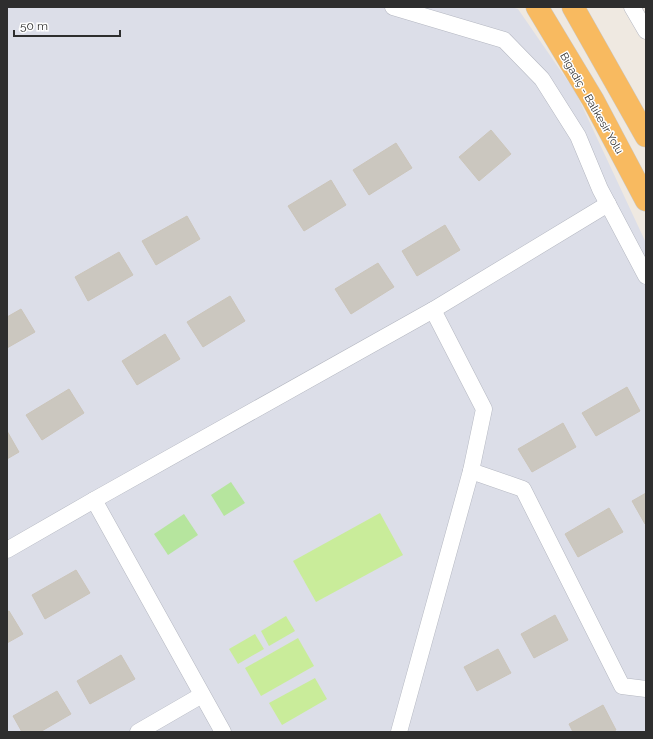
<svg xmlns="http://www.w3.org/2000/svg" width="653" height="739" font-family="Raleway,sans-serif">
<rect width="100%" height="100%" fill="#efe9e1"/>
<polygon fill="#dcdee8" points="7,7 511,7 518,9 576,93 646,243 646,732 7,732"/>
<g fill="#b6e59e">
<polygon points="231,482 245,503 224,516 211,495"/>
<polygon points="184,514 198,535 168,555 154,534"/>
</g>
<g fill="#c9ec9a">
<polygon points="380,513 403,555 316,602 293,561"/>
<polygon points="286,616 295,631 269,646 261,631"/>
<polygon points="255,634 264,649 238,664 229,649"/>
<polygon points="298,638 314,666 261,696 245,668"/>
<polygon points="315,678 327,699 282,725 269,703"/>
</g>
<g fill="#cbc7bf" stroke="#cbc5ba">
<polygon points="491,130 511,154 479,181 459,157"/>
<polygon points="396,143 412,168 369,195 353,170"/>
<polygon points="331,180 346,205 304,231 288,206"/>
<polygon points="187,216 200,239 156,265 142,241"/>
<polygon points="445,225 460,250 417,276 402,251"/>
<polygon points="119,252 133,275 88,301 75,277"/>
<polygon points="378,263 394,287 351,314 335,289"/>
<polygon points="230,296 245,321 203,347 187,322"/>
<polygon points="21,309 35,332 7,348 7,317"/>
<polygon points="165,334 180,359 137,385 122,361"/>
<polygon points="627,387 640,411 596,436 582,413"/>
<polygon points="69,389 84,413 42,440 26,415"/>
<polygon points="563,423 576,447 532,472 518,449"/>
<polygon points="7,431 19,452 7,459"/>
<polygon points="646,493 646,524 645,524 632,501"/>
<polygon points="609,508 623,532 578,557 565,534"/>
<polygon points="76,570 90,593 45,619 32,595"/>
<polygon points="9,611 23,634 7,643 7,612"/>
<polygon points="555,615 568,640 534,658 521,634"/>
<polygon points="498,649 511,673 477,691 464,667"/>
<polygon points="121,655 135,679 90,704 77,681"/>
<polygon points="57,691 71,714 40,732 22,732 13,716"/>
<polygon points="603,705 616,730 612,732 573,732 569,724"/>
</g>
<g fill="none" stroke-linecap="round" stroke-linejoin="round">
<defs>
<g id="minor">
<polyline points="393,7 504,40 542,79 578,136 600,189 646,276"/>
<polyline points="632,7 646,31"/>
<polyline points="471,471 523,489 622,686 646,689"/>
<polyline points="94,500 223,732"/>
<polyline points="7,550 94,500 433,310 608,204"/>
<polyline points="138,732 202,695"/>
<polyline points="399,732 471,471 484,409 433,310"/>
</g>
<g id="trunk">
<polyline points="537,7 593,100 646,200"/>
<polyline points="573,7 646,136"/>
</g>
</defs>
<use href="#minor" stroke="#b4b7c1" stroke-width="17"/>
<use href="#trunk" stroke="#c9c9c9" stroke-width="23"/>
<use href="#minor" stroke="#fff" stroke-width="16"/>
<use href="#trunk" stroke="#f8ba60" stroke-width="22"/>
</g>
<g text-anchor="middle" stroke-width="3" stroke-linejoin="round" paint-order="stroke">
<g font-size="11" fill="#2e2e2e" stroke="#fff">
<text transform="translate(592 103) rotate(60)" y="4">Bigadiç - Balıkesir Yolu</text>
</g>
</g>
<rect width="653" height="739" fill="none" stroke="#2e2e2e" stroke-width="16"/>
<path d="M14 30v6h106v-6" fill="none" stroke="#2e2e2e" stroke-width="2"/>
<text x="20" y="30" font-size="12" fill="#2e2e2e" stroke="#ffffff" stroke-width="3" paint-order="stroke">50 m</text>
</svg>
